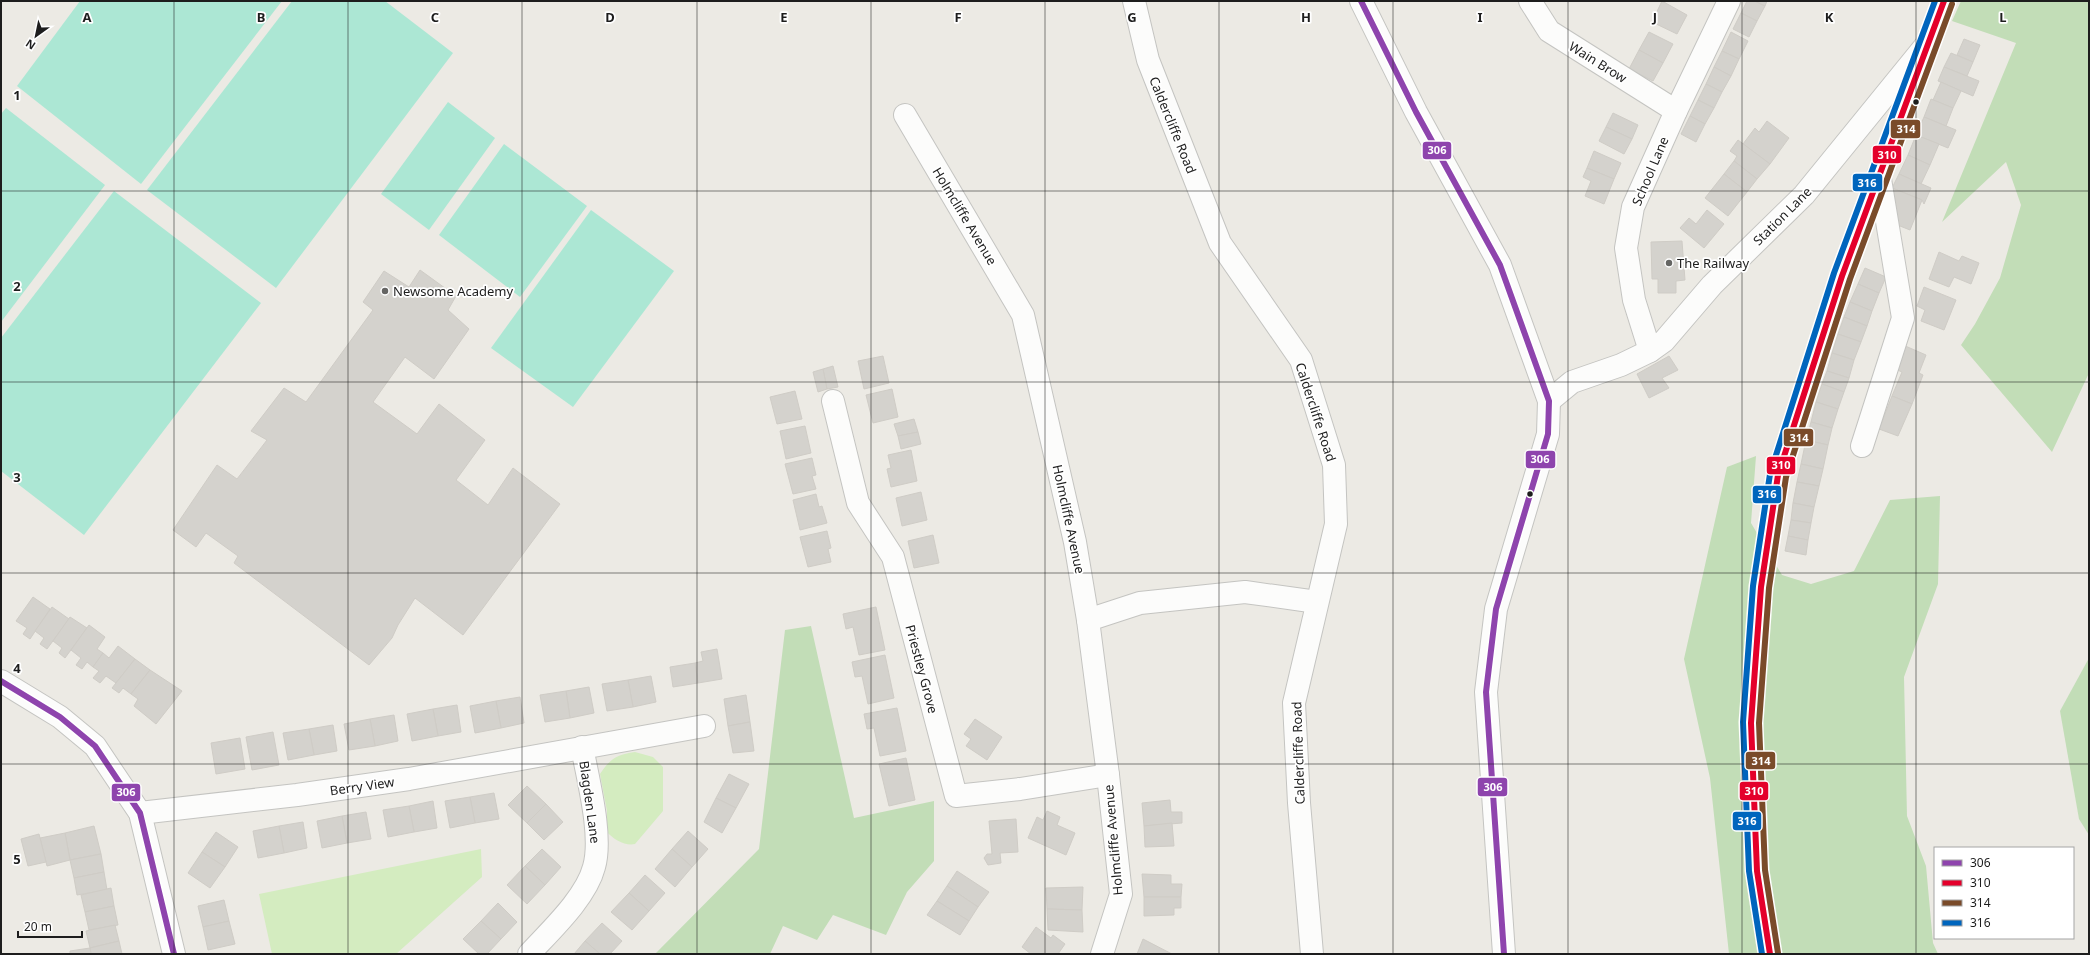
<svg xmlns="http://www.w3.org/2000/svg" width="2090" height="955" font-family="'Noto Sans',sans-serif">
<rect width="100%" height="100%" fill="#eceae4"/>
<g fill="#d4ecc0">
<path d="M635,752L653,757L663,767V811L635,844C625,846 614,840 607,832V811L600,774C611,758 616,755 635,752Z"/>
<polygon points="481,849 482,877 396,954 272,954 259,894"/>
</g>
<g fill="#c2ddb7">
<polygon points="1961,1 2089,1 2089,373 2052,452 1961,345 1975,324 2000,278 2021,205 2006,162 1942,222 2016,43 1952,21"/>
<polygon points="1756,456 1751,523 1782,575 1811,584 1854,571 1890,500 1940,496 1938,584 1904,677 1907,816 1926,866 1933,943 1938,954 1729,954 1710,778 1684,659 1727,467"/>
<polygon points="811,626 854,818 934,801 934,861 907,892 886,935 833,915 817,940 783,926 770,954 655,954 759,849 785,630"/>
<polygon points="2089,658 2089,835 2079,819 2060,711"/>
</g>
<g fill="#ace7d4">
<polygon points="80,1 282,1 141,184 17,86"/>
<polygon points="292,1 385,1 453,53 276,288 147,190"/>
<polygon points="448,102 495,138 429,230 381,194"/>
<polygon points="6,108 105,185 1,322 1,114"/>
<polygon points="504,144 587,206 520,297 439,235"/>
<polygon points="114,191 261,303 84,535 1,471 1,338"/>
<polygon points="591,210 674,271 573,407 491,348"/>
</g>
<g fill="#d4d2cd" stroke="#cfccc6">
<polygon points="1662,1 1687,15 1677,34 1652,22"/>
<polygon points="1747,1 1755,1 1765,6 1757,21 1741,13"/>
<polygon points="1755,1 1767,1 1765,6"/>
<polygon points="1741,13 1757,21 1749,37 1733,29"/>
<polygon points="1649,32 1673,44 1663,63 1639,50"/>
<polygon points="1731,32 1748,41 1739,59 1722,51"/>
<polygon points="1964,39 1980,45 1973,62 1957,55"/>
<polygon points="1639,50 1663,63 1653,81 1629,69"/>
<polygon points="1722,51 1739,59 1731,76 1714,67"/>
<polygon points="1951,53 1973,62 1967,76 1944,67"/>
<polygon points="1714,67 1731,76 1722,92 1706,84"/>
<polygon points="1944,67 1979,81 1973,96 1938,81"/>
<polygon points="1941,82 1961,91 1953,108 1933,100"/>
<polygon points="1706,84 1722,92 1714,108 1698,100"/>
<polygon points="1931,99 1953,108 1946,126 1924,117"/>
<polygon points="1698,100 1714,108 1705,124 1690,116"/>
<polygon points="1613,113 1638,125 1632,139 1606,127"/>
<polygon points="1690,116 1705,124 1696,142 1681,134"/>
<polygon points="1924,117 1956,130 1948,148 1916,135"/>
<polygon points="1767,121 1789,138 1770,164 1743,144 1755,128 1759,132"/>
<polygon points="1606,127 1632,139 1624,154 1599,141"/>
<polygon points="1916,135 1939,144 1930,165 1908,155"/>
<polygon points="1738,140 1770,164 1757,179 1734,161 1737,156 1730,151"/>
<polygon points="1594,151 1621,163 1614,179 1587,168"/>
<polygon points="1908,155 1930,165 1921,184 1899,174"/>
<polygon points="1734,161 1757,179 1747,192 1724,174"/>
<polygon points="1587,168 1614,179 1604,204 1585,196 1591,181 1583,177"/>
<polygon points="1724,174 1747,192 1728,216 1705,198"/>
<polygon points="1899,174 1931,188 1924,204 1922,200 1892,188"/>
<polygon points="1892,188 1922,200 1910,230 1895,224"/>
<polygon points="1707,210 1724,224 1704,248 1680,228 1689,218 1696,224"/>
<polygon points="1682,241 1685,280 1676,281 1676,293 1658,293 1658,279 1652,279 1651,242"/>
<polygon points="1939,252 1959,261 1962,256 1979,263 1971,284 1954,277 1949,287 1929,279"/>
<polygon points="1865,268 1886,277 1879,293 1858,284"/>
<polygon points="420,270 456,296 448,310 469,329 434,379 405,357 373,402 417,434 439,404 485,440 456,480 488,505 513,468 560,504 463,635 415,598 398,625 392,638 369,665 234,563 238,556 206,533 196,547 173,530 217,465 237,479 267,440 251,431 284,388 306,402 373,310 363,302 384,271 409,287"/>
<polygon points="1858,284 1879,293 1872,311 1850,302"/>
<polygon points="1924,287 1956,300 1944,330 1921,321 1925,310 1917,306"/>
<polygon points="1850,302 1872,311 1867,326 1844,317"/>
<polygon points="1844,317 1867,326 1861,342 1838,334"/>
<polygon points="1838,334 1861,342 1854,360 1832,353"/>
<polygon points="1903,345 1926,355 1919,373 1923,375 1912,404 1892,396 1902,372 1893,368"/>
<polygon points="1832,353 1854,360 1849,378 1827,371"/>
<polygon points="883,356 889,383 864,389 858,361"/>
<polygon points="1669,356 1678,370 1662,378 1669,388 1649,398 1637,374"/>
<polygon points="833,366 838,387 827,389 823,369"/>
<polygon points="823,369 827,389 818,392 813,372"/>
<polygon points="1827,371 1849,378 1844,392 1822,384"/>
<polygon points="1822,384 1844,392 1838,409 1816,402"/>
<polygon points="892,389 898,417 873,423 866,395"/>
<polygon points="795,391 802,419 777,424 770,397"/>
<polygon points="1892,396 1912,404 1898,436 1879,429"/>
<polygon points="1816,402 1838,409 1832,428 1811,422"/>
<polygon points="914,419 918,432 898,436 894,424"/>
<polygon points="1811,422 1832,428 1828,445 1806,440"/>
<polygon points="805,426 811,453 786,459 780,431"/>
<polygon points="918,432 921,444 901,449 898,436"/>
<polygon points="1806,440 1828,445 1823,469 1801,464"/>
<polygon points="911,450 917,481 891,487 887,469 891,468 888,455"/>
<polygon points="812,458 816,475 812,476 816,489 793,494 785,464"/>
<polygon points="1801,464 1823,469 1819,486 1797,482"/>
<polygon points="1797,482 1819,486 1814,507 1793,503"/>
<polygon points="921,492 927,520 902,526 896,498"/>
<polygon points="816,494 819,507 822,506 827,523 800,530 793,500"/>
<polygon points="1793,503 1814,507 1811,523 1791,520"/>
<polygon points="1791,520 1811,523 1808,540 1788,536"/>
<polygon points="827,531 831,548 828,549 831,562 808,567 800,537"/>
<polygon points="933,535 939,563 914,568 908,541"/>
<polygon points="1788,536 1808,540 1806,555 1785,551"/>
<polygon points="33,597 50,609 30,639 23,634 27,628 16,621"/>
<polygon points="52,607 69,619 47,649 40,644 44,638 35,631"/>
<polygon points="876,607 885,650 859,655 853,627 846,629 843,614"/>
<polygon points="70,617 87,628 65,658 59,653 62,648 53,641"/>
<polygon points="89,625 105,637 97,649 103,653 93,667 87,662 82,669 76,665 81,658 71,650"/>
<polygon points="118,646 135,659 116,683 106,676 100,683 93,678 99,671 93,667 103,653 109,658"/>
<polygon points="717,649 722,679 698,683 695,663 703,661 701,652"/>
<polygon points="885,655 894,698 868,704 862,676 855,677 852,662"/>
<polygon points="135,659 150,670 131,694 123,688 119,693 112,688"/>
<polygon points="695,663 698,683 673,687 670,667"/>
<polygon points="150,670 182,691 156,724 134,706 138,699 131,694"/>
<polygon points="651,676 656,702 633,707 628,680"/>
<polygon points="628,680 633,707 607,711 602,684"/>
<polygon points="589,687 594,713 570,718 566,691"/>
<polygon points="566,691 570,718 545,722 540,695"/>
<polygon points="746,695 750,722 728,726 724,699"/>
<polygon points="520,697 524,723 501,728 496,701"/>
<polygon points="496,701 501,728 475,733 470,706"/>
<polygon points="457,705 461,732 438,736 433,709"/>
<polygon points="897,708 906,751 880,756 874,728 867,729 864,714"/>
<polygon points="433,709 438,736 412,741 407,714"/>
<polygon points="394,715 398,741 375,746 370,719"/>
<polygon points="370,719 375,746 349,750 344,724"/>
<polygon points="975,719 1002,737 987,760 966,746 971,739 964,734"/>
<polygon points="750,722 754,751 733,753 728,726"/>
<polygon points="333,725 337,751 314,755 309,729"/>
<polygon points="309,729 314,755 288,760 283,733"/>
<polygon points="273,732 279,765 252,770 246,737"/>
<polygon points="240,738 245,769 216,774 211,743"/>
<polygon points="906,758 915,800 889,806 879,764"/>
<polygon points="729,774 749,784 736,808 716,798"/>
<polygon points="527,786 546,804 527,823 508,805"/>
<polygon points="494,793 499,819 475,823 470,797"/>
<polygon points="470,797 475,823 450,828 445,801"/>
<polygon points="716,798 736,808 722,833 704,822"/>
<polygon points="1170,800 1171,812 1182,812 1182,823 1144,826 1142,803"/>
<polygon points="433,801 437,828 414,832 409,806"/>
<polygon points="546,804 563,822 544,840 527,823"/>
<polygon points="409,806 414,832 388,837 383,810"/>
<polygon points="1047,811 1060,817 1057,825 1075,833 1066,855 1028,838 1037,817 1043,820"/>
<polygon points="366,812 371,839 347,843 342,816"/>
<polygon points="342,816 347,843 322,848 317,821"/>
<polygon points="1016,819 1018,852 1000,853 1001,863 988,865 984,858 987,854 992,854 989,821"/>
<polygon points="303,822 307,848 284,853 279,826"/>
<polygon points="1172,823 1174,846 1145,847 1144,826"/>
<polygon points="94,826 101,854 70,860 65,833"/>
<polygon points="279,826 284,853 258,858 253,831"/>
<polygon points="688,831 708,849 692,867 672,849"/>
<polygon points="216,832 238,847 225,867 202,852"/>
<polygon points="65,833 70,860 47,866 40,838"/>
<polygon points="39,834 46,862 28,866 21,839"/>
<polygon points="542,849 561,867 545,885 525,866"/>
<polygon points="672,849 692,867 675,887 655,869"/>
<polygon points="202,852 225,867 210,888 188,873"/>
<polygon points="101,854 104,872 74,878 70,860"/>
<polygon points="525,866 545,885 527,904 507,885"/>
<polygon points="957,871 989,892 978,907 947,886"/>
<polygon points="104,872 107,890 77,895 74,878"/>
<polygon points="1142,874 1171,875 1171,884 1182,884 1181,897 1144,897"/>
<polygon points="645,875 665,893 649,911 629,893"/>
<polygon points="947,886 978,907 969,921 937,901"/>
<polygon points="1083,887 1082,910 1047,909 1046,888"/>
<polygon points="111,888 114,906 85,912 81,895"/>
<polygon points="629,893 649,911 632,930 611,912"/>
<polygon points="1144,897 1181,897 1181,908 1174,908 1174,915 1144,916"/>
<polygon points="224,900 229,921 203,927 198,906"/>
<polygon points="937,901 969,921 960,935 927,915"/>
<polygon points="498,903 517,922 501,939 481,921"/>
<polygon points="114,906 118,925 89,930 85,912"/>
<polygon points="1047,909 1082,910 1083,932 1048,930"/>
<polygon points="229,921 235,944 208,950 203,927"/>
<polygon points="481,921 501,939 487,954 479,954 463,939"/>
<polygon points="602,923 622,941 610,954 600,954 585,941"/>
<polygon points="115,925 119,941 90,948 86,931"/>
<polygon points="1036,927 1051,938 1053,935 1065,944 1058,954 1031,954 1022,947"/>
<polygon points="1143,939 1172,954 1137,954"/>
<polygon points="119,941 122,954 91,954 90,948"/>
<polygon points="585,941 600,954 574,954"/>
<polygon points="90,948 91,954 70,954 70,951"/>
</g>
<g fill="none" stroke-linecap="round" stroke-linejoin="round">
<defs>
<g id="minor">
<polyline points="1134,1 1148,60 1220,243 1301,360 1334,465 1336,524 1294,703 1299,803 1312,954"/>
<polyline points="1361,1 1416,112 1500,265 1549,401 1548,434 1496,609 1486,692 1504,954"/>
<polyline points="1530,1 1549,31 1676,111"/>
<polyline points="905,115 1023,315 1075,542 1088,620 1108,775 1121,894 1102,954"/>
<polyline points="1650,351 1634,300 1626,248 1633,207 1676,111 1729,1"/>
<polyline points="833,401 858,503 893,557 956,796 1020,789 1108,775"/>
<polyline points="1549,401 1572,382 1621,365 1650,351 1664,341 1712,285 1804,195 1926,45"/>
<polyline points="1862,446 1903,318 1879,173"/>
<polyline points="1088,620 1140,603 1245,592 1317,602"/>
<polyline points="1,681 60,717 95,746 140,813 174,954"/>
<polyline points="140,813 297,795 409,779 704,726"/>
<path d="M529,954C550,931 586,898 594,867C603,836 588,780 582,747"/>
</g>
<polyline id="primary" points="1770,954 1757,871 1751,723 1761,587 1778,475 1842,276 1944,1"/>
</defs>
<use href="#minor" stroke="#c4c4c1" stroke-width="24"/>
<use href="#primary" stroke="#a29a81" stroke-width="24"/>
<use href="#minor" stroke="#fcfcfb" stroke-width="22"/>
<use href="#primary" stroke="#f0ece3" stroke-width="22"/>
<defs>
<g id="bus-1">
<polyline points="1361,1 1416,112 1500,265 1549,401 1548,434 1496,609 1486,692 1504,954"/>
<polyline points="1,681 60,717 95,746 140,813 174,954"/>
</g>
<polyline id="bus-2" points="1770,954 1757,871 1751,723 1761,587 1778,475 1842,276 1944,1"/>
<polyline id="bus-3" points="1778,953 1765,870 1759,723 1769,588 1786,477 1850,279 1952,4"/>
<polyline id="bus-4" points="1762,954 1749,871 1743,722 1753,586 1770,474 1834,273 1935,1"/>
</defs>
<use href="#bus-1" stroke="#fff" stroke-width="9"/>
<use href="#bus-2" stroke="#fff" stroke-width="9"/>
<use href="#bus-3" stroke="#fff" stroke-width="9"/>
<use href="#bus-4" stroke="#fff" stroke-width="9"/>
<use href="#bus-1" stroke="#8e44ad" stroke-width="6"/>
<use href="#bus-2" stroke="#e4002b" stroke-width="6"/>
<use href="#bus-3" stroke="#7a4b2a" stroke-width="6"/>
<use href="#bus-4" stroke="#0065bd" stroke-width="6"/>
</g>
<path fill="none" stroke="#1d1d1d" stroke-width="1" stroke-opacity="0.55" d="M174,1V954M348,1V954M522,1V954M697,1V954M871,1V954M1045,1V954M1219,1V954M1393,1V954M1568,1V954M1742,1V954M1916,1V954M1,191H2089M1,382H2089M1,573H2089M1,764H2089"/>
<g fill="#1d1d1d" stroke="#fff" stroke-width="1.5">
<circle cx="1916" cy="102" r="3.5"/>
<circle cx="1530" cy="494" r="3.5"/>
</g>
<g fill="#656563" stroke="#fff" stroke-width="1.5">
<circle cx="1669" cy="263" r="4"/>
<circle cx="385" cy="291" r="4"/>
</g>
<g text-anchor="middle" stroke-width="3.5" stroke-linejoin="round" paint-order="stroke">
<g font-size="13" fill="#1d1d1d" stroke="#fff">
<text transform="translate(1598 62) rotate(32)" y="5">Wain Brow</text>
<text transform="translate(1173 125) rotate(68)" y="5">Caldercliffe Road</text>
<text transform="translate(1650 171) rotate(-67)" y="5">School Lane</text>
<text transform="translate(965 216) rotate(59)" y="5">Holmcliffe Avenue</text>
<text transform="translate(1782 216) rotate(-45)" y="5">Station Lane</text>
<text transform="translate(1316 412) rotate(72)" y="5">Caldercliffe Road</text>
<text transform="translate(1069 519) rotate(78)" y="5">Holmcliffe Avenue</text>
<text transform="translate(922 669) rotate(75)" y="5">Priestley Grove</text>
<text transform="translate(1298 753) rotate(-92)" y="5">Caldercliffe Road</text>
<text transform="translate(362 786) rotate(-8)" y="5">Berry View</text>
<text transform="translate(590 802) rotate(82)" y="5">Blagden Lane</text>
<text transform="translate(1113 840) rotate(-95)" y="5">Holmcliffe Avenue</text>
</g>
<g font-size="13" fill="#1d1d1d" stroke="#fff" text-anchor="start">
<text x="1677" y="268">The Railway</text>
<text x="393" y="296">Newsome Academy</text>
</g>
</g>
<g font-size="13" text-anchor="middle" font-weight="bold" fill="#1d1d1d" stroke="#fff" stroke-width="3.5" stroke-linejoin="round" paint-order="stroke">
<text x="87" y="22">A</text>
<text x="261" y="22">B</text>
<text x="435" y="22">C</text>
<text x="610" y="22">D</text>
<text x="784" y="22">E</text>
<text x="958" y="22">F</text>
<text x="1132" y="22">G</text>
<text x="1306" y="22">H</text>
<text x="1480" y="22">I</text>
<text x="1655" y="22">J</text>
<text x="1829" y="22">K</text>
<text x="2003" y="22">L</text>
<text x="17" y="100">1</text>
<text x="17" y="291">2</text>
<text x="17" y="482">3</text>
<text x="17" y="673">4</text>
<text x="17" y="864">5</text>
</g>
<g stroke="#fff" stroke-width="1.5">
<rect x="1890" y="119" width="31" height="20" rx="4" fill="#7a4b2a"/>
<rect x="1422" y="141" width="30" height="19" rx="4" fill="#8e44ad"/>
<rect x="1872" y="145" width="30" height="19" rx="4" fill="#e4002b"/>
<rect x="1852" y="173" width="31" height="19" rx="4" fill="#0065bd"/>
<rect x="1783" y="428" width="31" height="19" rx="4" fill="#7a4b2a"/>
<rect x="1525" y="450" width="31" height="19" rx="4" fill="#8e44ad"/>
<rect x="1766" y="456" width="30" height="19" rx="4" fill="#e4002b"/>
<rect x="1752" y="485" width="30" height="19" rx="4" fill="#0065bd"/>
<rect x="1745" y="751" width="31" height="19" rx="4" fill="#7a4b2a"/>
<rect x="1477" y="777" width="31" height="20" rx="4" fill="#8e44ad"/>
<rect x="1739" y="781" width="30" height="20" rx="4" fill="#e4002b"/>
<rect x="111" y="783" width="30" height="19" rx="4" fill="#8e44ad"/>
<rect x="1732" y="811" width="30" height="20" rx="4" fill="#0065bd"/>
</g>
<g font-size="11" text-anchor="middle" font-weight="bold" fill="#fff">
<text x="1906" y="133">314</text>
<text x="1437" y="154">306</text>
<text x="1887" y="159">310</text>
<text x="1867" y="187">316</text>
<text x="1799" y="442">314</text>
<text x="1540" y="463">306</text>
<text x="1781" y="469">310</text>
<text x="1767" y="498">316</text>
<text x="1761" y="765">314</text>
<text x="1493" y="791">306</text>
<text x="1754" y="795">310</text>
<text x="126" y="796">306</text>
<text x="1747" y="825">316</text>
</g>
<rect width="2090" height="955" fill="none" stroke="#1d1d1d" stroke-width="4"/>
<rect x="1934" y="847" width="140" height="92" fill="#ffffff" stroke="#a5a5a5"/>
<rect x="1942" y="860" width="20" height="6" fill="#8e44ad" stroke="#a5a5a5"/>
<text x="1970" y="867" font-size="12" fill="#1d1d1d">306</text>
<rect x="1942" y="880" width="20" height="6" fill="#e4002b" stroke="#a5a5a5"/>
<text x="1970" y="887" font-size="12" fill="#1d1d1d">310</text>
<rect x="1942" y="900" width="20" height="6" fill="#7a4b2a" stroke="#a5a5a5"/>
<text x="1970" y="907" font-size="12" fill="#1d1d1d">314</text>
<rect x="1942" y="920" width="20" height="6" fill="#0065bd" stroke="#a5a5a5"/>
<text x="1970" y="927" font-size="12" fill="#1d1d1d">316</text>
<g transform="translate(36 36) rotate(213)" stroke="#ffffff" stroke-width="3" paint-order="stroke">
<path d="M0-3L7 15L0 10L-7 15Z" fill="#1d1d1d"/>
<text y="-6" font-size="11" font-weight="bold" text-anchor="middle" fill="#1d1d1d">N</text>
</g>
<path d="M18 931v6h64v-6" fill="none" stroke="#1d1d1d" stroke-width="2"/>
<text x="24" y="931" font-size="12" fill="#1d1d1d" stroke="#ffffff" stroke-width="3" paint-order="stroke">20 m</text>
</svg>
